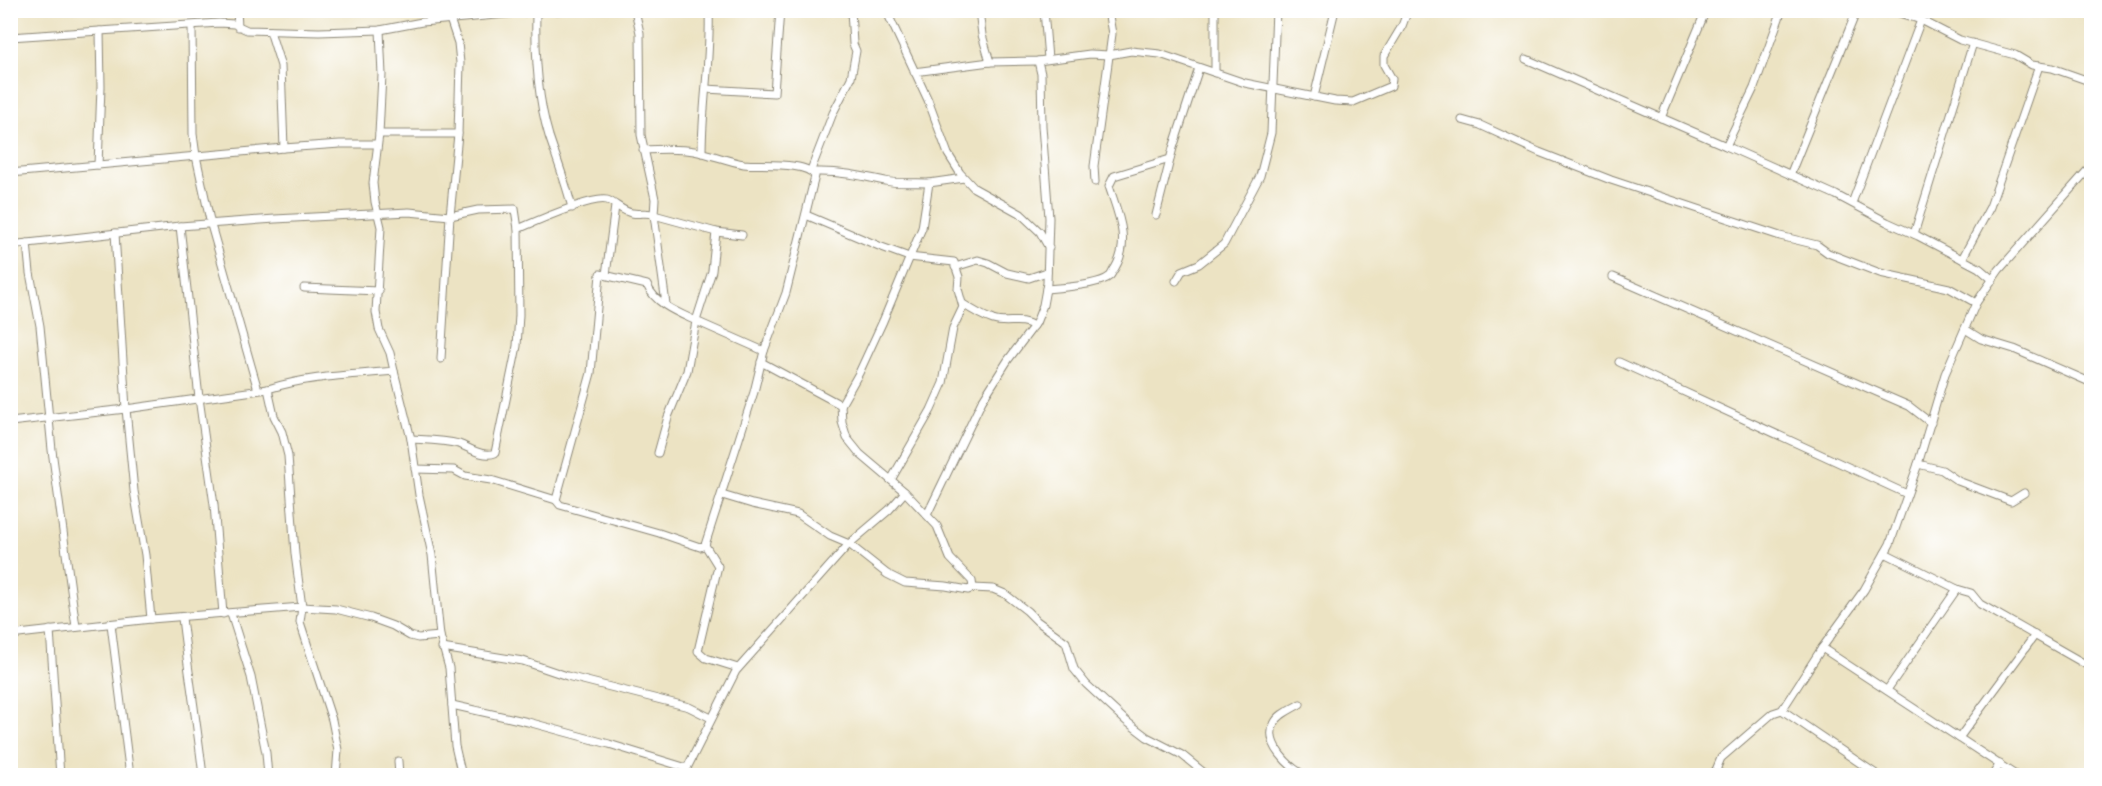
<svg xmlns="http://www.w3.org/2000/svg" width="2102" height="786" font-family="'Libre Bodoni',serif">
<rect width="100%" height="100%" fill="#fff"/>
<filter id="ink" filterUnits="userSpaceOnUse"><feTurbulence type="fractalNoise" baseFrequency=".0167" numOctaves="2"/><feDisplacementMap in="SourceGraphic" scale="12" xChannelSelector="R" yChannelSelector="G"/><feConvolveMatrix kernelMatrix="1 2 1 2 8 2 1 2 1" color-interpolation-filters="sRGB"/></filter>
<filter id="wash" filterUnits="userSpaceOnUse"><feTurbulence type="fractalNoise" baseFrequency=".008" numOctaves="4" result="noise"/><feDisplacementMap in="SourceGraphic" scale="24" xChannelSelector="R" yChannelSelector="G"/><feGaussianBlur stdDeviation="1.35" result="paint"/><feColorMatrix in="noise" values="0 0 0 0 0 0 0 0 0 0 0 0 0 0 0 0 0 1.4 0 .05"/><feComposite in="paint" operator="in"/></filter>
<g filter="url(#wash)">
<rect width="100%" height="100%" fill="#ece3c3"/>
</g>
<g filter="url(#ink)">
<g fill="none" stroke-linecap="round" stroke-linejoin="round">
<defs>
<g id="minor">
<polyline points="237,10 238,27"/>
<path d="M536,10C535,51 537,97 549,136C557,160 566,183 572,208"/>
<polyline points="635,10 640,33 641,135 655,199 654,215 666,304"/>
<polyline points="886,10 928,100 948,154 960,173 974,188 1021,214 1040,232 1049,248"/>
<polyline points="979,10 982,35 990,62"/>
<polyline points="1044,10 1048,59"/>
<polyline points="1782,10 1754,88 1726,146 1836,195 1887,222 1918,236 1979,268 1993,280"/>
<polyline points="1890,10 1921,20 1960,40 2015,55 2032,65 2052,68 2092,82"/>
<polyline points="192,26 193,134 196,156 211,225 258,390"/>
<polyline points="270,31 281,66 284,148"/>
<polyline points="10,37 219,23 234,24 247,30 319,32 380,30 422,22 518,13 570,10"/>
<polyline points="1526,59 1726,146"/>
<polyline points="914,72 990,62 1038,61 1090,54 1109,55 1131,51 1160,54 1245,83 1335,101 1353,102 1391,86 1392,79 1384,65 1384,56 1402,26 1408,10"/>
<polyline points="1215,73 1215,10"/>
<polyline points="706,89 774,93 780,10"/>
<polyline points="1314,97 1335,10"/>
<polyline points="1661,118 1706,10"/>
<polyline points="1462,120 1480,125 1539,152 1611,180 1780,236 1817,245 1828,253 1880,273 1949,288 1976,303"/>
<polyline points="379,134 458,134"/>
<path d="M702,153C702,105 711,58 709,10"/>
<polyline points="98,165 101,87 100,31"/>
<polyline points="811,170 833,113 851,78 856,51 853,44 851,10"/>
<path d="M814,172C838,171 862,176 885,181C897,184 916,182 929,183"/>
<polyline points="10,173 284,148 340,144 377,144"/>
<polyline points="1790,175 1857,10"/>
<polyline points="1095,182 1094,166 1112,34 1108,10"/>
<polyline points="1852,203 1921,20"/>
<polyline points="806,215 879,246 909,257 954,262 959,277 958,289 963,307 953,328 943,383 931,410 891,480"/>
<polyline points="1156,215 1173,148 1199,68"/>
<polyline points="180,226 199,398 214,505 223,614"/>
<path d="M518,229C534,222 592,196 607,200C614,202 623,212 632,213C641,215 646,211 654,215L716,232L742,235"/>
<polyline points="716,232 712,271 696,321 764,351"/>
<polyline points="115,233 126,409 134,491 145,555 151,619"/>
<polyline points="1914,234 1973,43"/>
<polyline points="27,243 30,273 40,326 52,450 76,627"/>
<path d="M10,245L180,226L275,219L409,212L450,216L478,210L515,209L518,229L519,315L517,346L495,453C484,458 470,448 459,444C443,440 427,440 411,439"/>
<polyline points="1962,259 1990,207 2039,66"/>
<polyline points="955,267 978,260 988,263 1007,273 1029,278 1047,272"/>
<polyline points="606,275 615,206"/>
<polyline points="1613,277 1909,406 1931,423"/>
<polyline points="1176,281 1182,271 1199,264 1224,244 1260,176 1271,133 1276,10"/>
<polyline points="304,288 379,291"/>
<path d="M1046,289C1060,288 1100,285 1110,276C1112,274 1113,270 1115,268C1131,241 1118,214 1109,186L1114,176L1170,159"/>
<path d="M963,307V304C972,310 982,316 993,320C1008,325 1019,317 1034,326"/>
<polyline points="1965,329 1981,339 2014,349 2092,383"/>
<polyline points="441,359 450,216 458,134 460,63 458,43 447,10"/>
<polyline points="761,362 841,405 842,422 847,438 860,454 905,492 937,526 950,558 972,581 973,588"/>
<polyline points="1619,362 1907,494"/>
<polyline points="394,371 411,439 419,495 432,555 440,636 449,668 455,746 462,776"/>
<polyline points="268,389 274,416 282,432 288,456 295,554 302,607 300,622 332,720 338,750 336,776"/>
<polyline points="841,405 859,373 883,321 922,228 929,183 964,178"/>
<path d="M10,422L126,409L268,389C308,376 352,375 394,371L390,353L379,329L376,312L381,227L375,202L373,183L379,134L382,75L380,30"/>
<polyline points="1918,464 1942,470 1958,481 2011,501 2024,493"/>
<path d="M415,469L454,470L465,476L491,480L556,500L560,505L659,533L700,547L705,545L754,392L764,351L786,293L815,176C807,161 760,166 744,164C727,161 711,154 694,151C677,148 660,149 643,150"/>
<polyline points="722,495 752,504 798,514 830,536 849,544 887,574 905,583 946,586 968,590 973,588 993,589 1005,594 1027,611 1037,621 1066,642 1074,669 1086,684 1126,721 1147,737 1182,755 1208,776"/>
<path d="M556,500L591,373L600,274L647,285C655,304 679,313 696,321L687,371L668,417L658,453"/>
<polyline points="927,515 982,401 1008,360 1036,323 1043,305 1047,283 1049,218 1042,126 1041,74 1038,61"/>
<polyline points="705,545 718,566 698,651 706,658 738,668"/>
<polyline points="1885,553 1957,589 1971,593 1980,604 2092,668"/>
<polyline points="231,614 251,677 266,753 268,776"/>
<path d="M182,618C188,670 197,723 203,776"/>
<polyline points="111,624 130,776"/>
<polyline points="50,630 60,776"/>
<polyline points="10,635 151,619 302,607 336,609 371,618 393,626 410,636 418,638 440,636"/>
<polyline points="442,648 523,661 567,676 689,707 711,718"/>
<polyline points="1822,648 2017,776"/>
<polyline points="1887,690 1957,589"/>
<path d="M1300,704C1292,709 1278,714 1274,724C1264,744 1290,768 1306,776"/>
<polyline points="452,705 528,722 609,744 687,768"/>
<polyline points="1782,710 1879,776"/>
<polyline points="1959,738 2035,635"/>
<polyline points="398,761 399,776"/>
<polyline points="1716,770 1724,776"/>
<polyline points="683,776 736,671 849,544 889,510 905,492"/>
<polyline points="1710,776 1716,770 1721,758 1773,713 1782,710 1822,648 1864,590 1890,544 1918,464 1945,374 1976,303 1999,270 2092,165"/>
<polyline points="1992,776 2000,764"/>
</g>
</defs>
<use href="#minor" stroke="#8c8777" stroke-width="9"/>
<use href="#minor" stroke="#fff" stroke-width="7"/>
</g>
</g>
<rect width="2102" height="786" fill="none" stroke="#fff" stroke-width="36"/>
</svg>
